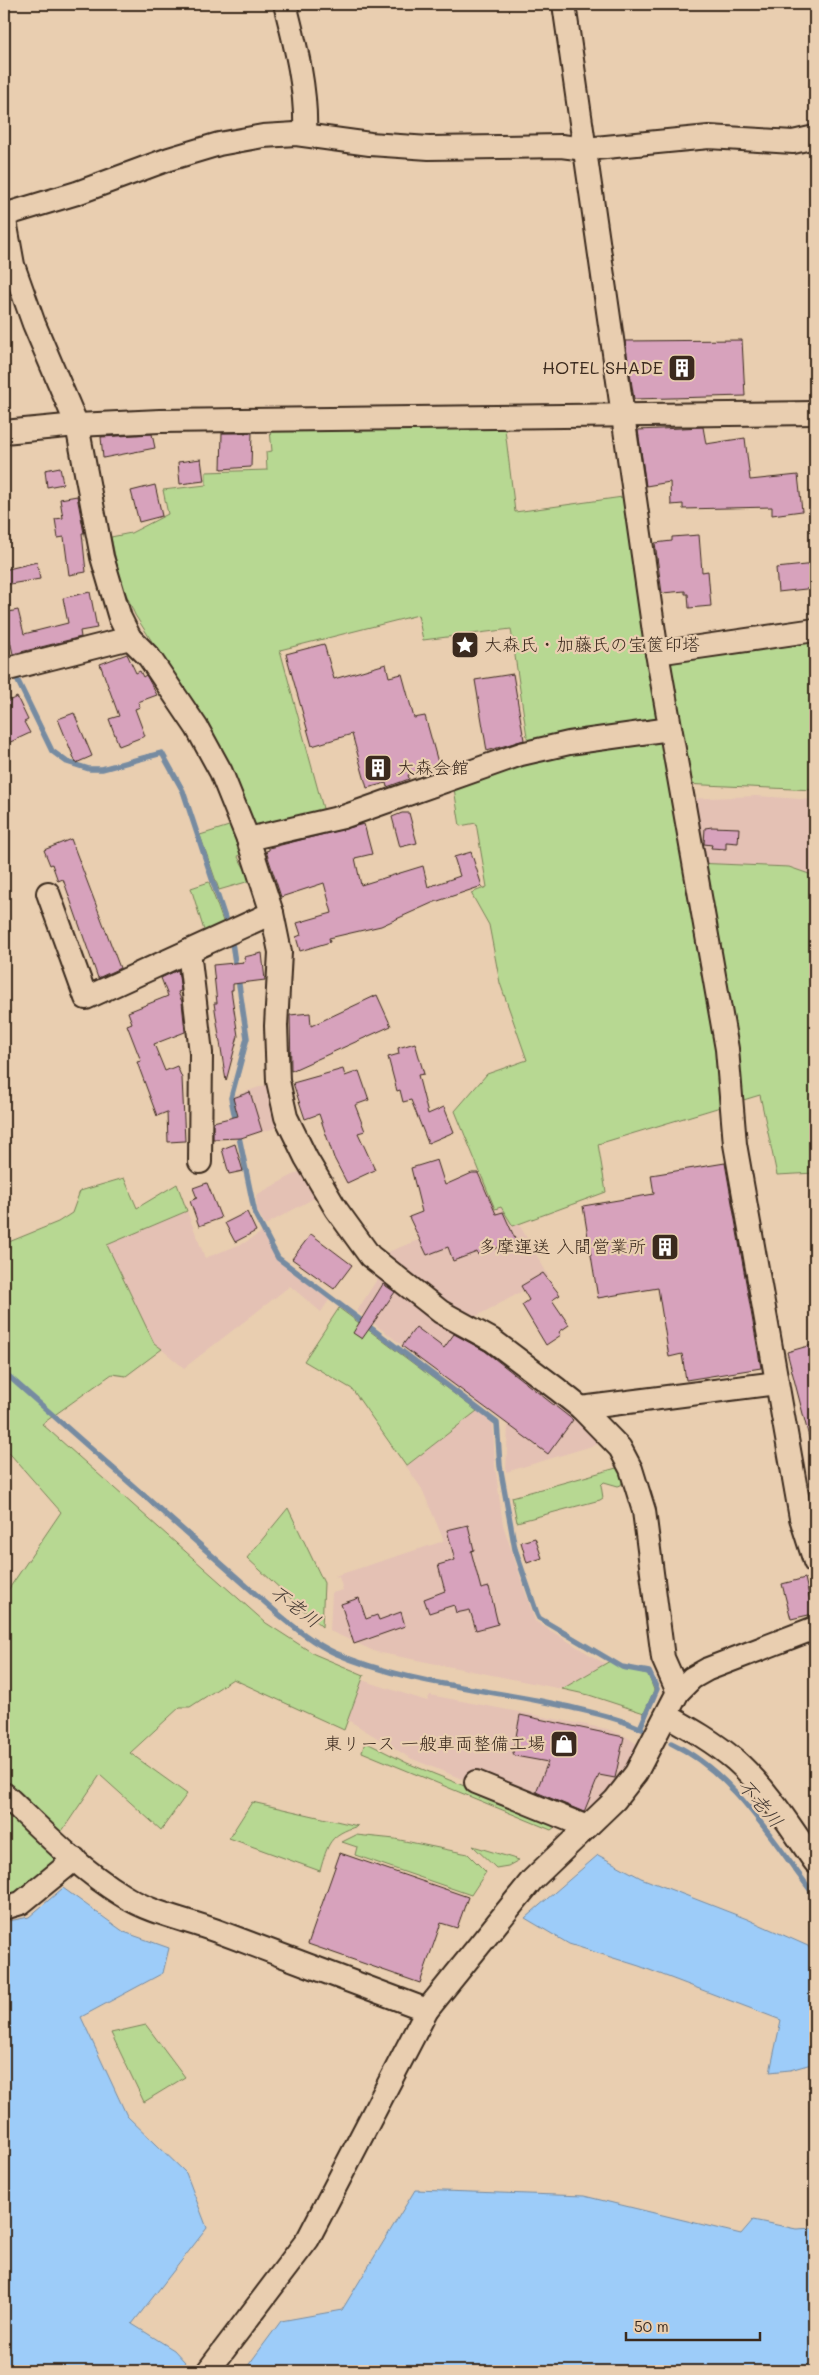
<svg xmlns="http://www.w3.org/2000/svg" width="819" height="2375" font-family="Mali,'Klee One',sans-serif">
<rect width="100%" height="100%" fill="#e9ceb0"/>
<filter id="ink" filterUnits="userSpaceOnUse"><feTurbulence type="fractalNoise" baseFrequency=".02" numOctaves="2"/><feDisplacementMap in="SourceGraphic" scale="10" xChannelSelector="R" yChannelSelector="G"/><feConvolveMatrix kernelMatrix="1 2 1 2 8 2 1 2 1" color-interpolation-filters="sRGB"/></filter>
<g filter="url(#ink)">
<g fill="#e4c1b4">
<polygon points="757,796 815,800 815,876 789,867 695,863 684,799"/>
<polygon points="271,1083 282,1126 245,1137 233,1096"/>
<polygon points="304,1169 320,1195 265,1225 257,1210 256,1195"/>
<polygon points="501,1207 513,1226 519,1224 549,1277 471,1319 451,1308 383,1254"/>
<polygon points="187,1211 205,1258 244,1243 264,1231 277,1259 331,1297 321,1312 290,1286 184,1368 154,1343 107,1245"/>
<polygon points="381,1273 559,1397 602,1443 506,1472 508,1425 357,1311"/>
<polygon points="477,1411 493,1424 495,1466 503,1525 535,1621 605,1664 562,1689 376,1652 330,1631 332,1593 343,1590 339,1577 335,1576 444,1541 422,1489 406,1466"/>
<polygon points="362,1680 427,1701 430,1695 607,1729 625,1736 640,1746 624,1773 584,1815 474,1773 462,1779 410,1758 348,1720"/>
</g>
<g fill="#b7d892" stroke="#798158">
<polygon points="505,429 515,512 637,495 658,649 815,631 815,790 682,784 695,863 789,867 815,876 815,1173 777,1175 760,1095 598,1144 606,1192 513,1226 501,1207 495,1209 455,1111 487,1074 527,1060 500,983 489,925 471,893 487,887 476,823 460,826 453,782 530,757 511,629 423,640 418,615 280,650 324,812 259,828 248,823 207,727 135,615 120,580 111,537 131,533 168,514 163,490 206,485 206,472 267,470 266,452 272,451 270,430"/>
<polygon points="229,826 236,829 243,849 238,857 247,873 251,873 253,880 219,890 200,835"/>
<polygon points="209,882 224,924 206,937 191,888"/>
<polygon points="124,1178 137,1208 177,1184 187,1211 107,1245 154,1343 162,1349 126,1376 112,1374 42,1424 266,1623 314,1654 364,1675 344,1730 233,1679 190,1707 180,1707 130,1753 187,1794 161,1830 100,1775 60,1834 4,1780 4,1596 61,1512 4,1447 4,1244 58,1222 72,1213 80,1191"/>
<polygon points="339,1308 477,1411 406,1466 352,1389 304,1361"/>
<polygon points="620,1467 623,1480 621,1485 618,1486 604,1482 601,1485 603,1498 600,1500 517,1522 512,1497"/>
<polygon points="288,1508 324,1583 322,1627 247,1558"/>
<polygon points="610,1661 622,1668 648,1674 654,1690 644,1713 589,1695 562,1689"/>
<polygon points="365,1742 407,1763 559,1824 551,1830 362,1752"/>
<path d="M252,1802L358,1826C329,1835 328,1843 320,1871L229,1838Z"/>
<polygon points="4,1808 65,1859 4,1902 4,1868 8,1863 4,1858"/>
<polygon points="356,1835 395,1839 468,1854 486,1872 471,1895 355,1855 357,1847 342,1842"/>
<polygon points="473,1846 519,1860 508,1866 496,1868"/>
<polygon points="146,2025 185,2077 144,2102 111,2033"/>
</g>
<g fill="#9dccf9" stroke="#768ba1">
<polygon points="598,1855 641,1878 747,1919 808,1946 815,1956 815,2063 790,2070 770,2072 781,2020 639,1966 569,1944 525,1918"/>
<polygon points="63,1888 124,1932 169,1948 163,1973 81,2017 127,2116 186,2173 207,2228 132,2324 174,2350 185,2362 178,2371 4,2371 4,1922 29,1917"/>
<polygon points="415,2190 584,2196 741,2234 753,2220 796,2229 815,2228 815,2371 244,2371 281,2321 342,2310"/>
</g>
<g fill="none" stroke-linecap="round" stroke-linejoin="round">
<g stroke="#768ba1" stroke-width="5.5">
<polyline points="15,675 52,751 67,762 89,769 102,769 162,753 183,791 228,927"/>
<polyline points="231,936 236,969"/>
<polyline points="236,1123 231,1098 247,1038 238,978"/>
<polyline points="238,1132 255,1214 278,1258 497,1423 500,1466 515,1549 537,1614 539,1618 622,1667 649,1672 657,1689 640,1728"/>
<path d="M4,1372L276,1612C294,1627 313,1643 335,1653C408,1685 492,1689 569,1707C594,1713 619,1718 642,1729"/>
<path d="M671,1743C736,1774 772,1841 815,1896"/>
</g>
</g>
<g fill="#d7a2bc" stroke="#3b2a1e">
<polygon points="742,340 745,396 634,399 625,341"/>
<polygon points="703,427 706,444 745,438 750,480 798,475 802,511 772,515 772,507 683,509 683,504 671,505 670,482 646,486 638,430"/>
<polygon points="222,433 252,433 251,467 221,469"/>
<polygon points="152,434 155,448 103,458 101,437"/>
<polygon points="201,459 204,481 180,484 178,462"/>
<polygon points="60,467 63,484 47,487 45,470"/>
<polygon points="155,485 162,516 139,522 131,491"/>
<polygon points="77,496 84,533 82,533 86,572 69,575 64,537 58,538 55,519 63,518 60,499"/>
<polygon points="699,535 702,572 708,571 711,606 689,608 688,594 685,594 685,591 662,593 655,543 672,541 672,537"/>
<polygon points="37,562 40,579 4,585 4,570"/>
<polygon points="815,564 815,588 778,592 776,568"/>
<polygon points="90,592 97,628 80,631 81,637 13,654 4,613 18,610 24,634 68,623 63,598"/>
<polygon points="324,644 334,679 386,664 389,677 402,674 414,718 425,716 439,766 408,775 409,779 387,787 386,783 367,788 352,734 312,746 286,654"/>
<polygon points="127,654 136,673 140,671 143,677 146,675 157,695 138,702 140,707 135,709 145,736 119,746 109,719 119,716 100,664"/>
<polygon points="513,674 524,740 487,751 475,680"/>
<polygon points="17,697 28,720 24,722 30,733 4,745 4,703"/>
<polygon points="74,713 92,756 76,763 58,719"/>
<polygon points="402,813 409,813 417,843 400,847 392,817"/>
<polygon points="364,824 372,854 355,858 361,885 423,866 428,887 460,876 454,857 471,852 482,886 432,903 381,926 329,938 330,942 300,951 296,937 301,935 297,923 332,913 324,883 281,897 266,851 269,850 269,848"/>
<polygon points="712,827 739,828 738,843 726,842 726,849 711,848 712,845 704,844 705,828"/>
<polygon points="71,839 120,968 98,978 63,879 58,881 52,864 50,865 44,850"/>
<polygon points="262,953 265,980 233,984 233,990 231,990 238,1036 226,1081 214,1003 217,1003 213,965 245,962 244,957"/>
<polygon points="178,970 181,991 178,992 182,1002 185,1032 154,1044 165,1071 177,1066 182,1078 185,1141 168,1142 167,1112 157,1116 137,1062 141,1061 127,1025 132,1023 128,1012 168,996 161,978"/>
<polygon points="377,995 391,1026 291,1071 290,1015 310,1013 311,1026"/>
<polygon points="415,1043 424,1074 418,1075 428,1114 444,1107 454,1132 428,1143 411,1100 403,1102 400,1090 397,1091 388,1057 399,1054 398,1048"/>
<polygon points="343,1069 345,1076 359,1071 369,1100 355,1105 365,1131 358,1133 375,1170 347,1183 334,1158 319,1114 305,1119 293,1083"/>
<polygon points="250,1092 262,1131 241,1138 213,1139 213,1122 238,1116 233,1098"/>
<polygon points="235,1144 243,1171 229,1174 222,1149"/>
<polygon points="437,1160 445,1185 472,1173 478,1173 496,1214 503,1212 516,1241 478,1255 477,1252 453,1261 448,1247 427,1255 409,1217 422,1212 411,1168"/>
<polygon points="725,1163 761,1368 686,1380 682,1354 669,1357 658,1288 598,1298 583,1206 654,1194 651,1175"/>
<polygon points="207,1183 221,1218 199,1226 190,1201 197,1198 193,1188"/>
<polygon points="247,1212 256,1231 235,1242 225,1223"/>
<polygon points="311,1234 352,1265 334,1289 292,1259"/>
<polygon points="543,1273 560,1295 552,1300 569,1325 559,1332 561,1335 546,1345 522,1305 529,1300 521,1286"/>
<polygon points="383,1284 395,1292 362,1339 353,1333"/>
<polygon points="416,1327 444,1348 454,1334 485,1351 573,1420 548,1454 402,1346"/>
<polygon points="815,1344 815,1441 810,1441 787,1352"/>
<polygon points="468,1525 474,1550 471,1551 481,1589 489,1587 498,1624 476,1630 470,1610 456,1613 454,1605 429,1613 424,1599 445,1591 438,1565 455,1560 447,1530"/>
<polygon points="535,1538 542,1558 527,1563 521,1542"/>
<polygon points="805,1578 813,1614 791,1619 782,1584"/>
<polygon points="359,1598 366,1619 377,1615 379,1620 401,1612 405,1626 354,1644 341,1604"/>
<polygon points="520,1715 624,1737 615,1778 599,1775 584,1812 536,1792 548,1762 515,1756 513,1753"/>
<polygon points="340,1853 468,1897 457,1928 441,1923 420,1983 308,1944"/>
</g>
<g fill="none" stroke-linecap="round" stroke-linejoin="round">
<defs>
<g id="minor">
<path d="M285,4C296,47 307,90 305,135"/>
<polyline points="564,4 657,653 727,1049 735,1144 801,1518 815,1562"/>
<polyline points="4,215 13,265 34,324 77,425 102,557 120,618 130,638 149,657 197,728 221,772 248,839 272,913 280,952 276,1026 278,1081 286,1117 306,1158 336,1209 370,1256 441,1312 492,1340 557,1389 581,1408 620,1448 631,1469 644,1511 663,1658 678,1692"/>
<polyline points="4,215 77,193 169,159 219,144 263,136 296,134 370,144 429,148 561,146 585,149 709,137 793,142 815,137"/>
<polyline points="4,432 77,425 160,421 815,413"/>
<polyline points="657,653 815,630"/>
<polyline points="4,670 130,638"/>
<polyline points="248,839 343,817 521,754 569,743 670,729"/>
<polyline points="48,893 86,998 272,913"/>
<polyline points="189,951 201,1053 200,1162"/>
<polyline points="581,1408 777,1383"/>
<path d="M668,1716C691,1729 714,1742 735,1760C767,1788 791,1828 815,1862"/>
<polyline points="476,1782 587,1827"/>
<path d="M4,1794C41,1829 78,1868 122,1895C152,1914 185,1919 217,1931C287,1957 357,1984 427,2010"/>
<polyline points="4,1908 21,1903 75,1859"/>
<polyline points="208,2371 308,2239 427,2010 532,1880 615,1800 636,1773 678,1692 692,1678 708,1669 815,1628"/>
</g>
</defs>
<use href="#minor" stroke="#3b2a1e" stroke-width="26"/>
<use href="#minor" stroke="#e9ceb0" stroke-width="22"/>
</g>
</g>
<defs>
<symbol id="building-square" viewBox="-11 -11 22 22"><rect x="-9" y="-9" width="18" height="18" rx="4" fill="#3b2a1e" stroke="#e9ceb0"/><path d="M-4-6H4V6H1V3H-1V6H-4ZM-2.5-4.3h1.7v1.8h-1.7ZM.8-4.3h1.7v1.8H.8ZM-2.5-1h1.7V.8h-1.7ZM.8-1h1.7V.8H.8Z" fill="#fff"/></symbol>
<symbol id="sight-square" viewBox="-11 -11 22 22"><rect x="-9" y="-9" width="18" height="18" rx="4" fill="#3b2a1e" stroke="#e9ceb0"/><path d="M0-6L1.8-2.2L6-1.7L2.9 1.2L3.7 5.4L0 3.3L-3.7 5.4L-2.9 1.2L-6-1.7L-1.8-2.2Z" fill="#fff"/></symbol>
<symbol id="shop-square" viewBox="-11 -11 22 22"><rect x="-9" y="-9" width="18" height="18" rx="4" fill="#3b2a1e" stroke="#e9ceb0"/><path d="M-5-2.5h2.3a2.7 3.5 0 0 1 5.4 0H5L5.5 6h-11ZM-1.5-2.5h3a1.5 2.3 0 0 0-3 0Z" fill="#fff"/></symbol>
</defs>
<g fill-rule="evenodd">
<use href="#building-square" x="666" y="352" width="32" height="32"/>
<use href="#sight-square" x="449" y="629" width="32" height="32"/>
<use href="#building-square" x="362" y="752" width="32" height="32"/>
<use href="#building-square" x="649" y="1231" width="32" height="32"/>
<use href="#shop-square" x="548" y="1728" width="32" height="32"/>
</g>
<g text-anchor="middle" stroke-width="4.5" stroke-linejoin="round" paint-order="stroke">
<g font-size="18" fill="#3b2a1e" stroke="#e9ceb0" text-anchor="end">
<text x="663" y="374">HOTEL SHADE</text>
<text x="484" y="651" text-anchor="start">大森氏・加藤氏の宝篋印塔</text>
<text x="397" y="774" text-anchor="start">大森会館</text>
<text x="646" y="1253">多摩運送 入間営業所</text>
<text x="545" y="1750">東リース 一般車両整備工場</text>
</g>
<g font-size="19" font-style="italic" fill="#453a34" stroke="#e9ceb0">
<text transform="translate(296 1606) rotate(37)" y="7">不老川</text>
<text transform="translate(761 1803) rotate(50)" y="7">不老川</text>
</g>
</g>
<rect width="819" height="2375" fill="none" stroke="#e9ceb0" stroke-width="20"/>
<rect x="10" y="10" width="799" height="2355" fill="none" stroke="#3b2a1e" stroke-width="2" filter="url(#ink)"/>
<path d="M626 2332v8h134v-8" fill="none" stroke="#3b2a1e" stroke-width="2.5"/>
<text x="634" y="2332" font-size="15" fill="#3b2a1e" stroke="#e9ceb0" stroke-width="4" paint-order="stroke">50 m</text>
</svg>
